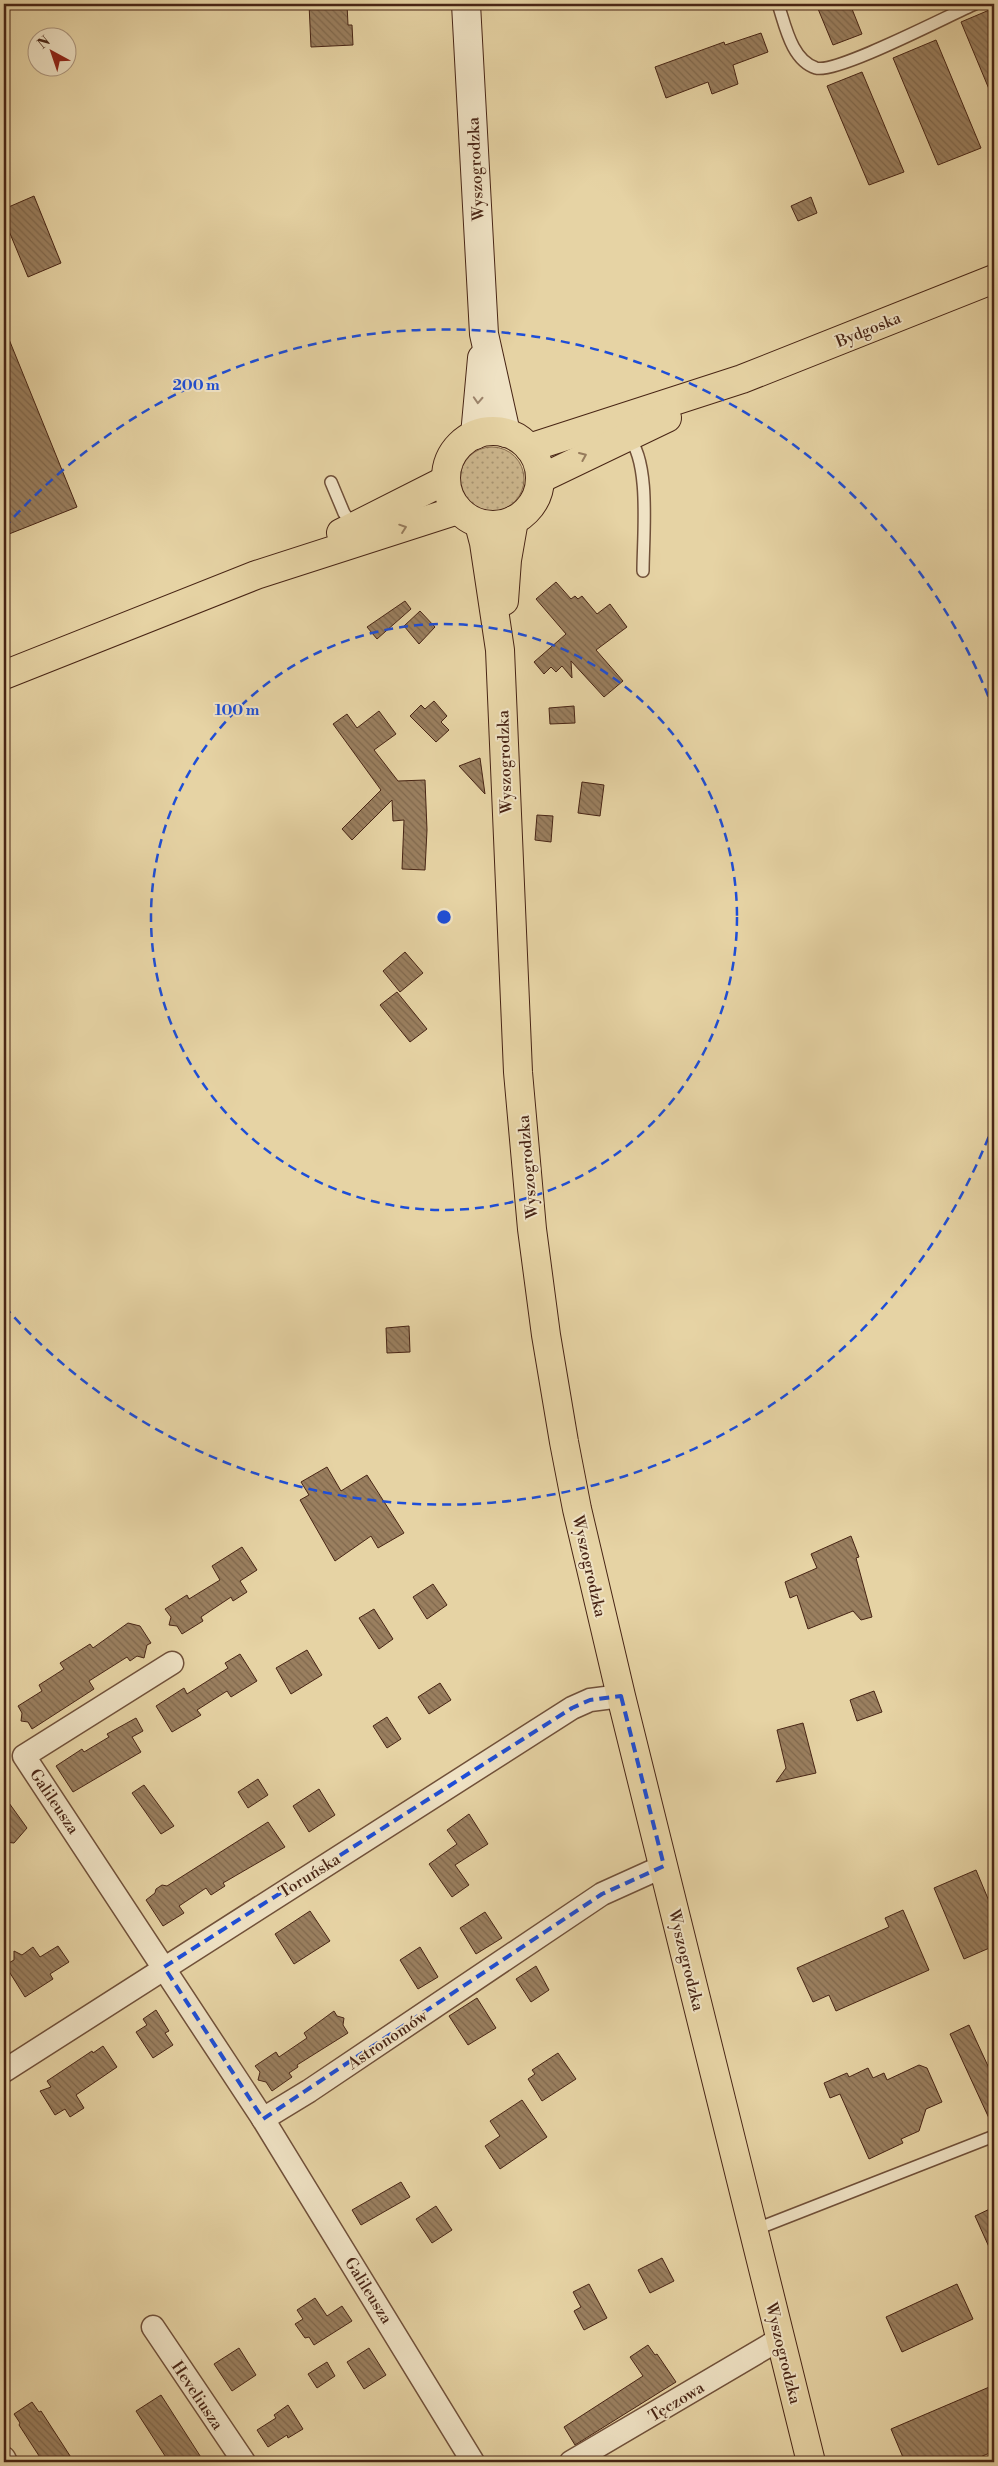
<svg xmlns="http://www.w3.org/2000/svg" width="998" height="2466" font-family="'Libre Bodoni',serif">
<defs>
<pattern id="grass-dots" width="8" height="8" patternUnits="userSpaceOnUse" patternTransform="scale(1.25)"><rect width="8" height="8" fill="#cbb58c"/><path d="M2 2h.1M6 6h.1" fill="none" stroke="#a79371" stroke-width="1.8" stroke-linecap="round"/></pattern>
<pattern id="building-back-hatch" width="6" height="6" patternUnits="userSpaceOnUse" patternTransform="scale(1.25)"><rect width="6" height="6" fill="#9a7f5f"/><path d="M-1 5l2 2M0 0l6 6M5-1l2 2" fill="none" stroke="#80684d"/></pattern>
</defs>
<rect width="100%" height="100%" fill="#e6d3a4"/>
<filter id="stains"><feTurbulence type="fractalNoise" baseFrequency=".004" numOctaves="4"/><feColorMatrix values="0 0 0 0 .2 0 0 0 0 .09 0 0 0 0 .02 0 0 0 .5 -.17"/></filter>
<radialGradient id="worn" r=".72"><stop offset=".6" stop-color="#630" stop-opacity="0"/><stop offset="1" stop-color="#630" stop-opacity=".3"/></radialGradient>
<circle fill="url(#grass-dots)" stroke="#8a6d50" cx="492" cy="479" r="32"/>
<g fill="url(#building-back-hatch)" stroke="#482515">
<polygon points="309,4 347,4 348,25 352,25 353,45 311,47"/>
<polygon points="816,4 850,4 862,34 833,45"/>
<polygon points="994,8 994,101 961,22"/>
<polygon points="761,33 768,52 733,65 738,84 712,94 708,82 666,98 655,67 724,42 725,45"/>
<polygon points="936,40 981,148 938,165 893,58"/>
<polygon points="862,72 904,172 869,185 827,86"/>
<polygon points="34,196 61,263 28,277 4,219 4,209"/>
<polygon points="811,197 817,213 798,221 791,206"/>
<polygon points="4,327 77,507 4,536"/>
<polygon points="556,582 571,599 575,596 578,599 582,596 597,614 610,604 627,627 596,650 623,681 604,697 571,661 572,678 562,666 556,672 551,667 544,674 534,662 566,634 536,599"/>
<polygon points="405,601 411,609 377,639 367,627"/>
<polygon points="420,611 435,627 419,644 404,626"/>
<polygon points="434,701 447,716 441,722 449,730 436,742 410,716 421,705 425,709"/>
<polygon points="574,706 575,723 550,724 549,708"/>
<polygon points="379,711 396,734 374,750 398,781 425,780 427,830 425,870 402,869 404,820 393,821 392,800 352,840 342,829 381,790 333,724 347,714 357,728"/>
<polygon points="480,758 485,794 459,766"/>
<polygon points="582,782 604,785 600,816 578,813"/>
<polygon points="537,815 553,816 551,842 535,840"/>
<polygon points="405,952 423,973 400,992 383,971"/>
<polygon points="397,992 427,1029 410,1042 380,1005"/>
<polygon points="409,1326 410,1352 387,1353 386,1328"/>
<polygon points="327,1467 341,1491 367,1475 404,1533 378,1548 371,1536 335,1561 300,1500 309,1495 301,1482"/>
<polygon points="851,1536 859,1557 856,1558 872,1617 861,1620 853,1611 808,1629 797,1595 790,1598 785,1582 817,1568 811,1554"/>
<polygon points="242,1547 257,1570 240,1581 247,1592 233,1601 231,1597 201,1617 203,1621 182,1634 177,1626 169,1625 171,1617 165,1609 187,1595 189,1599 220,1580 212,1566"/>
<polygon points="433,1584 447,1605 427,1619 413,1597"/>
<polygon points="374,1609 393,1639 379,1649 359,1618"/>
<polygon points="128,1623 140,1626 151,1643 147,1645 144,1658 137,1656 130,1661 127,1657 89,1681 94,1689 32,1729 28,1722 21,1721 22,1713 18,1706 42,1691 39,1685 64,1669 60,1663 90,1644 93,1648"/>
<polygon points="307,1650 322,1675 291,1694 276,1668"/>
<polygon points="240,1654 257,1681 231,1697 227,1691 197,1710 201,1715 172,1732 156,1706 184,1688 187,1694 228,1668 225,1663"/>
<polygon points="440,1683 451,1700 429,1714 418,1697"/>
<polygon points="874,1691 882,1712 857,1721 850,1700"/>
<polygon points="387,1717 401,1739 387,1748 373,1726"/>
<polygon points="136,1718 143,1731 132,1737 141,1752 73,1792 56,1766 82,1749 84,1752 109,1737 107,1734"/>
<polygon points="803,1723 816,1773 776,1782 786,1768 777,1730"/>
<polygon points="258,1779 268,1795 248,1808 238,1792"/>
<polygon points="144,1785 174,1826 161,1834 132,1793"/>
<polygon points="319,1789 335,1815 309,1832 293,1806"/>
<polygon points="4,1796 27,1828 14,1843 4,1842"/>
<polygon points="469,1814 488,1844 455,1865 469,1885 452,1897 429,1864 457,1844 447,1830"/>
<polygon points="268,1822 285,1847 223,1883 225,1886 211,1895 206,1888 179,1906 184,1913 163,1926 146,1900 155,1893 156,1889 162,1885 167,1886"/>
<polygon points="976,1870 994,1913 994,1946 964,1959 934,1888"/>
<polygon points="903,1910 929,1970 836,2011 829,1995 813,2002 797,1968 889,1927 885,1918"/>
<polygon points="310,1911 330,1941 294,1964 275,1934"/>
<polygon points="485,1912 502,1938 476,1954 460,1928"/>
<polygon points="58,1946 69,1962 50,1974 53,1979 25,1997 5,1965 14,1960 14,1951 22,1955 33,1947 40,1957"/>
<polygon points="420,1947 438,1977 418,1989 400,1960"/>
<polygon points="536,1966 549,1990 531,2002 516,1979"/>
<polygon points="477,1998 496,2028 468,2045 449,2016"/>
<polygon points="156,2010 169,2031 165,2033 173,2045 153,2058 136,2032 147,2025 143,2019"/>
<polygon points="334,2011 337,2016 344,2018 343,2025 348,2033 297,2065 298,2067 289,2073 292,2077 272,2091 266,2082 258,2080 260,2072 255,2066 276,2052 279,2057 307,2038 304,2033"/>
<polygon points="969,2025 994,2079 994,2129 950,2034"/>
<polygon points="103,2046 117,2067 76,2095 84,2108 70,2117 65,2109 55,2115 40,2091 51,2087 47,2081 92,2051 93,2053"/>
<polygon points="558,2053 576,2079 542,2101 528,2079 535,2074 532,2070"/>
<polygon points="919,2065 927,2068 942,2102 926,2109 919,2131 901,2139 903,2143 869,2159 840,2094 830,2098 824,2083 847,2073 849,2077 868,2068 873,2078 884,2073 887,2080"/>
<polygon points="522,2100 547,2137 500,2169 485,2146 500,2136 490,2121"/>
<polygon points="401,2182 410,2197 361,2225 352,2210"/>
<polygon points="436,2206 452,2230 432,2243 416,2219"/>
<polygon points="994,2207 994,2258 975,2216"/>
<polygon points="662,2258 674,2281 650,2293 638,2270"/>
<polygon points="589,2284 607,2318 584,2330 574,2311 581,2307 573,2292"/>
<polygon points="957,2284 973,2319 902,2352 886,2317"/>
<polygon points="315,2298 327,2316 342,2306 352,2321 314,2345 309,2337 305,2338 295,2324 303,2319 297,2310"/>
<polygon points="648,2345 655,2355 657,2354 676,2382 575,2445 564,2427 643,2376 630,2357"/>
<polygon points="239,2348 256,2375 232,2391 214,2364"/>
<polygon points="369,2348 386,2375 364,2389 347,2362"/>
<polygon points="327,2362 335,2376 317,2388 308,2374"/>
<polygon points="994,2385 994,2451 969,2462 905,2462 891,2429"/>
<polygon points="161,2395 204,2462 169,2462 136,2411"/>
<polygon points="32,2402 39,2412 41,2411 74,2462 43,2462 19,2425 20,2423 14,2414"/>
<polygon points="288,2405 303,2429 288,2438 287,2435 268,2447 257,2430 276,2418 274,2415"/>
</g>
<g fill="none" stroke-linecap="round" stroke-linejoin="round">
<defs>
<g id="lane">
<path d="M778,4C785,24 791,60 816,68C837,74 949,15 975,4"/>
<path d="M628,437C651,461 643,537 643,571"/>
<polyline points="331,482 344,513 354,527"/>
<polyline points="754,2230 994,2136"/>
</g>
<g id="street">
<polyline points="172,1663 24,1756 263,2119 309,2091 602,1894 664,1866"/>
<polyline points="4,2071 572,1708 590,1700 621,1696"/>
<polyline points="263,2119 473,2462"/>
<polyline points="153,2327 244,2462"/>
<polyline points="4,2458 6,2462"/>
<polyline points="571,2462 780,2339"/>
</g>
<g id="secondary">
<polyline points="466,4 484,334 506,433"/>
<polyline points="475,435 482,358"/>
</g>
<g id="primary">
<circle cx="493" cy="478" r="47"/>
<polyline points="529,448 742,379 994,279"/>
<polyline points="540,479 667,418"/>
<polyline points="479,524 484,543 500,650 518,1072 532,1229 546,1335 564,1442 577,1509 621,1696 811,2462"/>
<polyline points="341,533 446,480"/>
<polyline points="504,601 507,560 514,520"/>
<polyline points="4,675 256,575 458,510"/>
</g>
</defs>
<use href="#lane" stroke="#705039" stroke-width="14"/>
<use href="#street" stroke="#705039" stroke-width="25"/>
<use href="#secondary" stroke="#482515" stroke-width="30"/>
<use href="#primary" stroke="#482515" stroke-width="30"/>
<use href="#lane" stroke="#efe2c4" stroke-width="11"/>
<use href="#street" stroke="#efe2c4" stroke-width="22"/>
<use href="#secondary" stroke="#efe2c4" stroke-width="28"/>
<use href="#primary" stroke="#e6d3a4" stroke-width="28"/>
</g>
<defs><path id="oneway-chevron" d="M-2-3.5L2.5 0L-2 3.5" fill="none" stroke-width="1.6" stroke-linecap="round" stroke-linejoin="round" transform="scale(1.25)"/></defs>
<use stroke="#9c846c" href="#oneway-chevron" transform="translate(478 400) rotate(93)"/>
<g stroke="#977c5c">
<use href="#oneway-chevron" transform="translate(583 456) rotate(-23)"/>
<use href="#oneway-chevron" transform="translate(403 528) rotate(-19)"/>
</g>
<path fill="none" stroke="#1d4ed8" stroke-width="4" stroke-dasharray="10 6" stroke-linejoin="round" d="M621,1696L664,1866L602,1894L263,2119L164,1967L572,1708L590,1700Z"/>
<g fill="none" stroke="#1d4ed8" stroke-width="2.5" stroke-dasharray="9 6">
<circle cx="444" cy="917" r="293"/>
<path d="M994 1123A587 587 0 0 1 4 1306M4 528A587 587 0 0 1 994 711"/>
</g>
<g text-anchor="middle" stroke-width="4" stroke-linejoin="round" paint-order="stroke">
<g font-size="16" fill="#482515" stroke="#efe2c4">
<text transform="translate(475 169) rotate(-93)" y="6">Wyszogrodzka</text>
<text transform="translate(868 329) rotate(-22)" y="6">Bydgoska</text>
<text transform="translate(504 762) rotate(-92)" y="6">Wyszogrodzka</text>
<text transform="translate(527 1167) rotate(-95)" y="6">Wyszogrodzka</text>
<text transform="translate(590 1566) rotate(77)" y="6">Wyszogrodzka</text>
<text transform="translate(55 1801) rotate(56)" y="6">Galileusza</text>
<text transform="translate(309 1875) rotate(-32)" y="6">Toruńska</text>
<text transform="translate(687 1960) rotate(76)" y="6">Wyszogrodzka</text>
<text transform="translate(387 2039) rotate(-34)" y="6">Astronomów</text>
<text transform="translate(369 2290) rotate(58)" y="6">Galileusza</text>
<text transform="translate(784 2353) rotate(76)" y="6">Wyszogrodzka</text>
<text transform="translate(198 2395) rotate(56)" y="6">Heveliusza</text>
<text transform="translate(676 2401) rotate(-31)" y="6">Tęczowa</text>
</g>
</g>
<circle cx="444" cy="917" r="8" fill="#1d4ed8" stroke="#efe2c4" stroke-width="2.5"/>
<g font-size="15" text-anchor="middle" font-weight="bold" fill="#1d4ed8" stroke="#efe2c4" stroke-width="4" stroke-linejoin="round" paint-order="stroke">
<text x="196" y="390">200 m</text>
<text x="237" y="715">100 m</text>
</g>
<rect width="998" height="2466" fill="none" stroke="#e6d3a4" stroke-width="20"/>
<rect x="5" y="5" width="988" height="2456" fill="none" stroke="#482515" stroke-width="2.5"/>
<rect x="10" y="10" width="978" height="2446" fill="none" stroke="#482515"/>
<g transform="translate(52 52) rotate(320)"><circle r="24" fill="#efe2c4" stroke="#ac967e"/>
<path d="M0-4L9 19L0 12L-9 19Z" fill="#8f2418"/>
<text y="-8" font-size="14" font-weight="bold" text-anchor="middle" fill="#482515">N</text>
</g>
<rect width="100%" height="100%" filter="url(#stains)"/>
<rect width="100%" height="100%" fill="url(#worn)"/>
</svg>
